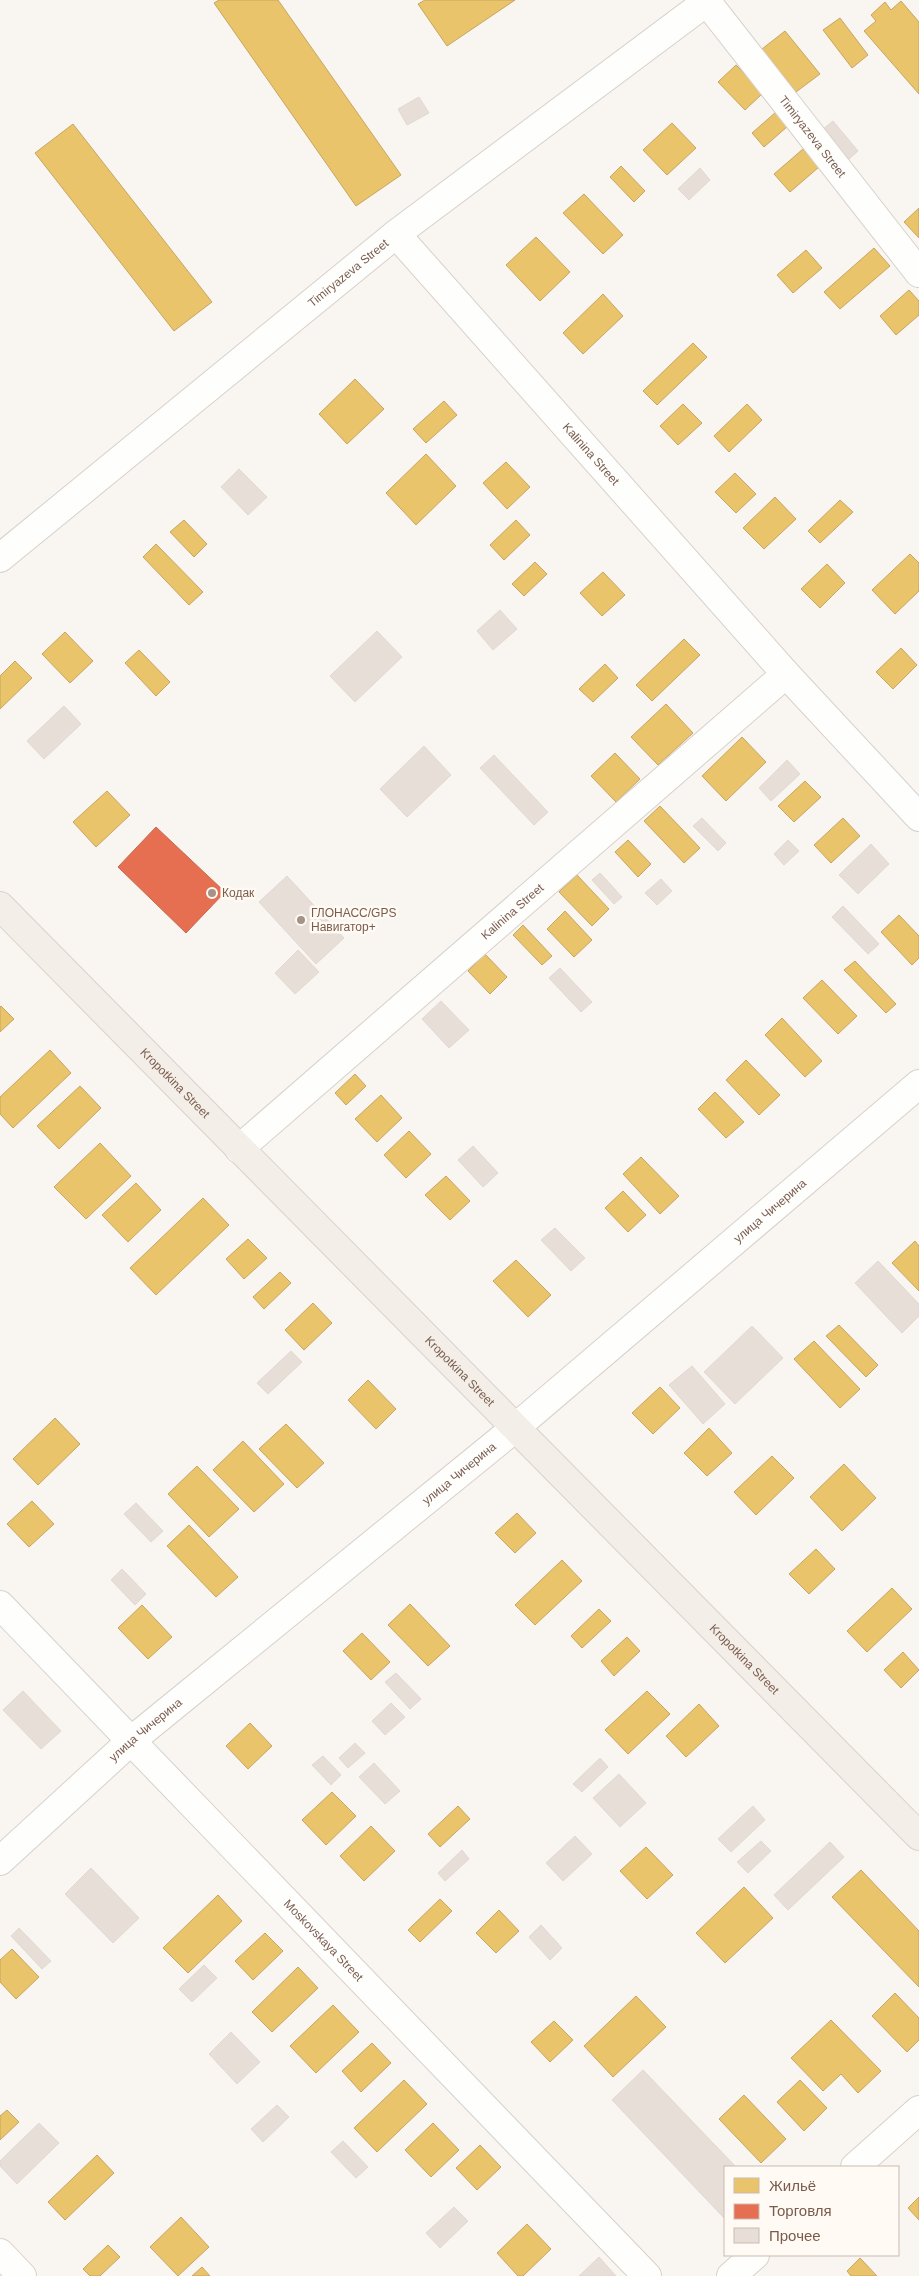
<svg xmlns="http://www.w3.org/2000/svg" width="919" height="2276" font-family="Helvetica,sans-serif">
<rect width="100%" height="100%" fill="#f9f5f0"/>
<g fill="#e9c46a" stroke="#c8a561">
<polygon points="219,0 278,0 401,175 356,206 214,3"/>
<polygon points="425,0 515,0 447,46 418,4"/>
<polygon points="901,1 919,22 919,94 864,31 876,21 871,15 885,2 891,10"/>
<polygon points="840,18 868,55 852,68 823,30"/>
<polygon points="785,31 820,74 796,92 762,49"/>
<polygon points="736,65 763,93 745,110 718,82"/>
<polygon points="776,112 788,126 764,147 752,133"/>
<polygon points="672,123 696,148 667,175 643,150"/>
<polygon points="73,124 212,302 174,331 35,153"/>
<polygon points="803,149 819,167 790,192 774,174"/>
<polygon points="621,166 645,191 634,202 610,177"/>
<polygon points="584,194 623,235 603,254 563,213"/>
<polygon points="919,208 919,238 904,222"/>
<polygon points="536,237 570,272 540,301 506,265"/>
<polygon points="874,248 890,266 840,309 824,292"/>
<polygon points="806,250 822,268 793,293 777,275"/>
<polygon points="909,290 919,301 919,315 896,335 880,316"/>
<polygon points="603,294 623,316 583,354 563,333"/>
<polygon points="693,343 707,357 657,405 643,391"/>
<polygon points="355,379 384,409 347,444 319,414"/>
<polygon points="444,401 457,415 426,443 413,429"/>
<polygon points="683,404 702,423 678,445 660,426"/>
<polygon points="747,404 762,420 729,452 714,436"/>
<polygon points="426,454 456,486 416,525 386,493"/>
<polygon points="506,462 530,487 507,509 483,483"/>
<polygon points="735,473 756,494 736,513 715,492"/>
<polygon points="775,497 796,519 764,549 743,528"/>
<polygon points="840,500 853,512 820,543 808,531"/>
<polygon points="184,520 207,544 194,557 170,532"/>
<polygon points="516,520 530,535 504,560 490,545"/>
<polygon points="156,544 203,592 189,605 143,557"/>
<polygon points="910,554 919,563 919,591 895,614 872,590"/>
<polygon points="535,562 547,574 524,596 512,584"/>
<polygon points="827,564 845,583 820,608 801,589"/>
<polygon points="603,572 625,595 602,616 580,593"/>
<polygon points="65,632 93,661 70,683 42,654"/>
<polygon points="684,639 700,655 652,701 636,685"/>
<polygon points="901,648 917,665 893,689 876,672"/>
<polygon points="139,650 170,682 156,696 125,663"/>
<polygon points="15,661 32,678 0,709 0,676"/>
<polygon points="605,664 618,678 593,702 579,689"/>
<polygon points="666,704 693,733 658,765 631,737"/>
<polygon points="742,737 766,762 726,801 702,776"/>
<polygon points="615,753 640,779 616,802 591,776"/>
<polygon points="805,781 821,797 794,822 778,806"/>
<polygon points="107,791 130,815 96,847 73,822"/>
<polygon points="660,806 700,848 684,863 644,821"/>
<polygon points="843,818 860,836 831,863 814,845"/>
<polygon points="628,840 651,864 638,877 615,852"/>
<polygon points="577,875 609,909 592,926 559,892"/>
<polygon points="565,911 592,940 574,957 547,929"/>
<polygon points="899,915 919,936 919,958 912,965 881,932"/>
<polygon points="523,925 552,956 542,965 513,935"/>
<polygon points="485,954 507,977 490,994 468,971"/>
<polygon points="855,961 896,1004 886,1013 844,970"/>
<polygon points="822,980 857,1016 838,1034 803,998"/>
<polygon points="1,1006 14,1019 0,1032 0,1007"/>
<polygon points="782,1018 822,1061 805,1077 765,1035"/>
<polygon points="50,1050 71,1073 13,1128 0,1114 0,1097"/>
<polygon points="746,1060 780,1095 759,1115 726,1080"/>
<polygon points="355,1074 366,1086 346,1105 335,1093"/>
<polygon points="80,1086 101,1108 59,1149 37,1126"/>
<polygon points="715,1092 744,1122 726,1138 698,1109"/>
<polygon points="381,1095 402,1118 377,1142 355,1119"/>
<polygon points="409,1131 431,1154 406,1178 384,1155"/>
<polygon points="100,1143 131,1176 86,1219 54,1187"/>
<polygon points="641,1157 679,1196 660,1214 623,1174"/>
<polygon points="446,1176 470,1201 450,1220 425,1195"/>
<polygon points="136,1183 161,1210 128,1242 102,1215"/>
<polygon points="623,1191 646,1215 628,1232 605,1208"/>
<polygon points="203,1198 229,1225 156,1295 130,1268"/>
<polygon points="248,1239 267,1258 244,1279 226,1259"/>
<polygon points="915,1241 919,1246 919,1291 892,1263"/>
<polygon points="516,1260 551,1295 528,1317 493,1281"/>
<polygon points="280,1272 291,1283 264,1309 253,1297"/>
<polygon points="313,1303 332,1323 304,1350 285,1330"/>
<polygon points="839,1325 878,1365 866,1377 826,1336"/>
<polygon points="814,1341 860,1389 840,1408 794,1359"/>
<polygon points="368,1380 396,1409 376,1429 348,1400"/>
<polygon points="660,1387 680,1408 653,1434 632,1413"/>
<polygon points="55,1418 80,1444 38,1485 13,1459"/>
<polygon points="286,1424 324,1463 297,1488 259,1449"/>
<polygon points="709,1428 732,1453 707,1476 684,1453"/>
<polygon points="243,1441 284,1484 254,1512 213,1470"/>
<polygon points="772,1456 794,1478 756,1515 734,1492"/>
<polygon points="844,1464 876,1498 842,1531 810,1497"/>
<polygon points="197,1466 239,1509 209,1537 168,1494"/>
<polygon points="32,1501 54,1524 29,1547 7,1524"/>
<polygon points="517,1513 536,1533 515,1553 495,1533"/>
<polygon points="189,1525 238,1577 216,1597 167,1546"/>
<polygon points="816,1549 835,1569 809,1594 789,1574"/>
<polygon points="562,1560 582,1581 535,1625 515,1605"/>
<polygon points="892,1588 912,1609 867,1652 847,1631"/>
<polygon points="410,1604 450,1646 428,1666 388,1625"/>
<polygon points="142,1605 172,1637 148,1659 118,1628"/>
<polygon points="599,1609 611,1621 582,1648 571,1636"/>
<polygon points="362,1633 390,1662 371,1680 343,1651"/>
<polygon points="627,1637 640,1651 614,1676 601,1661"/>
<polygon points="903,1652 919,1670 901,1688 884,1670"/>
<polygon points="647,1691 670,1714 628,1754 605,1730"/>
<polygon points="699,1704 719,1726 686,1757 666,1736"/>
<polygon points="250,1723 272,1746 248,1769 226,1746"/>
<polygon points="332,1792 356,1816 326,1845 302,1820"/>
<polygon points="458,1806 470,1819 440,1847 428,1834"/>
<polygon points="371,1826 395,1851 364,1881 340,1856"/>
<polygon points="646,1847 673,1875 647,1899 620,1871"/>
<polygon points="861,1870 919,1931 919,1987 832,1897"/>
<polygon points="744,1887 773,1918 725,1963 696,1933"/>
<polygon points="218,1895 242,1921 188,1973 163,1948"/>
<polygon points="440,1899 452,1911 420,1942 408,1930"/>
<polygon points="499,1910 519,1931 496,1953 476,1933"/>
<polygon points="265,1933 283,1951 253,1980 235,1961"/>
<polygon points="12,1949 39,1977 16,1999 0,1982 0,1960"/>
<polygon points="298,1967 318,1988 272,2032 252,2012"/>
<polygon points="895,1993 919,2018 919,2040 907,2052 872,2016"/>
<polygon points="636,1996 666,2027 613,2077 584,2046"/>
<polygon points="333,2005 359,2032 316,2073 290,2046"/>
<polygon points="831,2020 881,2071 858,2093 841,2074 823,2091 791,2058"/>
<polygon points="554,2021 573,2040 550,2062 531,2042"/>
<polygon points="372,2043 391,2063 361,2092 342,2071"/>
<polygon points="404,2080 427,2104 377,2152 354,2128"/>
<polygon points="800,2080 827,2108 804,2131 777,2102"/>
<polygon points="744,2095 786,2139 761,2163 719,2119"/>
<polygon points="7,2110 19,2122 0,2140 0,2116"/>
<polygon points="433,2123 459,2150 431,2177 405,2150"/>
<polygon points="480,2145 501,2167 477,2190 456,2168"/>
<polygon points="97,2155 114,2173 65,2220 48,2202"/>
<polygon points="919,2197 919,2220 908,2208"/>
<polygon points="181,2217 209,2247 178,2276 150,2247"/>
<polygon points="527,2224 551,2249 523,2276 518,2276 497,2253"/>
<polygon points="108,2245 120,2257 100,2276 90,2276 83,2269"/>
<polygon points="860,2258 877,2276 851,2276 847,2271"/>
<polygon points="202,2267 210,2276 192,2276"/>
</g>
<polygon fill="#e76f51" stroke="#c66950" points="156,827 225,892 186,933 118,867"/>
<g fill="#e6ded7" stroke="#e2d8d2">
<polygon points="419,97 429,113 407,125 398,109"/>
<polygon points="833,121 858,151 848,160 822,130"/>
<polygon points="700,168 710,180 689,200 678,189"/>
<polygon points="239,469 267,497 248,515 221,487"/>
<polygon points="500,610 517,629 493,650 477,631"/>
<polygon points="377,631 402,657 355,702 330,676"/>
<polygon points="64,706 81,724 44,759 27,741"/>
<polygon points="424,746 451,775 407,817 380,789"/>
<polygon points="494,755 548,812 534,825 480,768"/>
<polygon points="787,760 800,774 771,801 759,788"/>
<polygon points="702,818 726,843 718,851 693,826"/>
<polygon points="788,840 799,851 784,865 774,854"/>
<polygon points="871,844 889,864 858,894 839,875"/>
<polygon points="600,873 622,897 614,904 592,880"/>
<polygon points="287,876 344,938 316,964 259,902"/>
<polygon points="661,879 672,891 657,905 645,893"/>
<polygon points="843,906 879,944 868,954 832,917"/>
<polygon points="298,950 319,972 295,994 275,973"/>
<polygon points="560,968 592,1002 581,1012 549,978"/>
<polygon points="441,1001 469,1030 449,1048 422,1019"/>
<polygon points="473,1146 498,1173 483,1187 458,1160"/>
<polygon points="555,1228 585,1258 571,1271 541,1240"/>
<polygon points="878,1261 919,1304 919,1316 902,1333 855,1283"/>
<polygon points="752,1326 783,1358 735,1404 704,1372"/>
<polygon points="291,1351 302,1362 268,1394 257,1383"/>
<polygon points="692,1366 725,1404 703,1424 669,1385"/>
<polygon points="136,1503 163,1531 151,1542 124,1514"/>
<polygon points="122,1569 146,1594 135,1605 111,1580"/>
<polygon points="396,1673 421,1699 410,1709 385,1682"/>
<polygon points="23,1691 61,1731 41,1749 3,1710"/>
<polygon points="391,1703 405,1717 385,1735 372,1721"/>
<polygon points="355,1743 365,1753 348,1768 339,1758"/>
<polygon points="323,1756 341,1775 331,1785 312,1765"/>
<polygon points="600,1758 608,1767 582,1792 573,1784"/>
<polygon points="374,1763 400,1791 385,1804 359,1777"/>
<polygon points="619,1774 646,1803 620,1827 593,1798"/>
<polygon points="753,1806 765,1820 731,1852 718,1839"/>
<polygon points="575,1836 592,1854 563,1881 546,1863"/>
<polygon points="761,1841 771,1851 748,1873 737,1862"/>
<polygon points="830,1842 844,1857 788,1910 774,1895"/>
<polygon points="462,1850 469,1859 445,1881 438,1873"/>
<polygon points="91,1868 139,1918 113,1943 65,1894"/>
<polygon points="541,1925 562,1948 550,1960 529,1937"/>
<polygon points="19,1928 51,1961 42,1969 11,1936"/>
<polygon points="204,1965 217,1978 192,2002 179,1989"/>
<polygon points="231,2032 260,2062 237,2084 209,2054"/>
<polygon points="643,2070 736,2167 725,2167 725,2219 612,2100"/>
<polygon points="277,2105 289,2117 263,2142 251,2129"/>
<polygon points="39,2123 59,2143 17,2184 0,2166 0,2161"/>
<polygon points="343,2141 368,2167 356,2178 331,2152"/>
<polygon points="454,2207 468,2221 440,2248 426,2233"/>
<polygon points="599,2257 616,2276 579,2276"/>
</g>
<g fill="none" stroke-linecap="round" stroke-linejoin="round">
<defs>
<g id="minor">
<path id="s1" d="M707,2L919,273"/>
<path id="s2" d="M396,234L786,674L919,817"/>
<path id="s3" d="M239,1149L786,674"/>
<path id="s4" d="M0,1605L647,2276"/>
<path id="s5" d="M0,1861L132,1740L515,1428L919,1084"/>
<polyline points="855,2167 919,2110"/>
<polyline points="0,2253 22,2276"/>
<polyline points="731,2276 755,2255"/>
</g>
<g id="tertiary">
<path id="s6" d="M0,558L396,234L709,0"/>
</g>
<g id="primary">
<path id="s7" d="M0,906L919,1836"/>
</g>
</defs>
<use href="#minor" stroke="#d7d1cb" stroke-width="30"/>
<use href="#tertiary" stroke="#d7d1cb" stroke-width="30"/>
<use href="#primary" stroke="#dad1cc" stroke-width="30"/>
<use href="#minor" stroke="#fefefd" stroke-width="28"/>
<use href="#tertiary" stroke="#fefefd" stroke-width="28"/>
<use href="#primary" stroke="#f3eee8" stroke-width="28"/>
</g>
<g fill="#a69286" stroke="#fffaf3" stroke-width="2">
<circle cx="212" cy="893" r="5"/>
<circle cx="301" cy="920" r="5"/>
</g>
<g text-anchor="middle" stroke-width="5" stroke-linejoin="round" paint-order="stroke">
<g font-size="12" fill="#7a5c4d" stroke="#fffaf3">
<text dy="4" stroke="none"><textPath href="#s1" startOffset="171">Timiryazeva Street</textPath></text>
<text dy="4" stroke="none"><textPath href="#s6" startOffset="450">Timiryazeva Street</textPath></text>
<text dy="4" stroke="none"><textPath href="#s2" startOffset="294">Kalinina Street</textPath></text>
<text dy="4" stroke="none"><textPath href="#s3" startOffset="362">Kalinina Street</textPath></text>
<text dy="4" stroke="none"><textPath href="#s7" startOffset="249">Kropotkina Street</textPath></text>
<text dy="4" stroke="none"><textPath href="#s5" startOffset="1008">улица Чичерина</textPath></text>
<text dy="4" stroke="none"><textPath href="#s7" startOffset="654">Kropotkina Street</textPath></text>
<text dy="4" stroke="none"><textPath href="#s5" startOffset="601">улица Чичерина</textPath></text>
<text dy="4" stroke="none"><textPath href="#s7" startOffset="1059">Kropotkina Street</textPath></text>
<text dy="4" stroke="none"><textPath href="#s5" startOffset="196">улица Чичерина</textPath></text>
<text dy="4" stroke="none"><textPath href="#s4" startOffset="466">Moskovskaya Street</textPath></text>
</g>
<g font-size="12" fill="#7a5c4d" stroke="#fffaf3" text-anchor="start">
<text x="222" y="897">Кодак</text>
<text x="311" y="917">ГЛОНАСС/GPS<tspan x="311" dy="14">Навигатор+</tspan></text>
</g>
</g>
<rect x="724" y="2166" width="175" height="90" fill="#fffaf3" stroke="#cabbb1"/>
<rect x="734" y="2178" width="25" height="15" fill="#e9c46a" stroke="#cabbb1"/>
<text x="769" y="2191" font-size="15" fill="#7a5c4d">Жильё</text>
<rect x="734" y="2204" width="25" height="15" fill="#e76f51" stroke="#cabbb1"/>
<text x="769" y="2216" font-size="15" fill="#7a5c4d">Торговля</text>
<rect x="734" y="2228" width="25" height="15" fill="#e6ded7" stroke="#cabbb1"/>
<text x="769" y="2241" font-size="15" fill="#7a5c4d">Прочее</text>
</svg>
